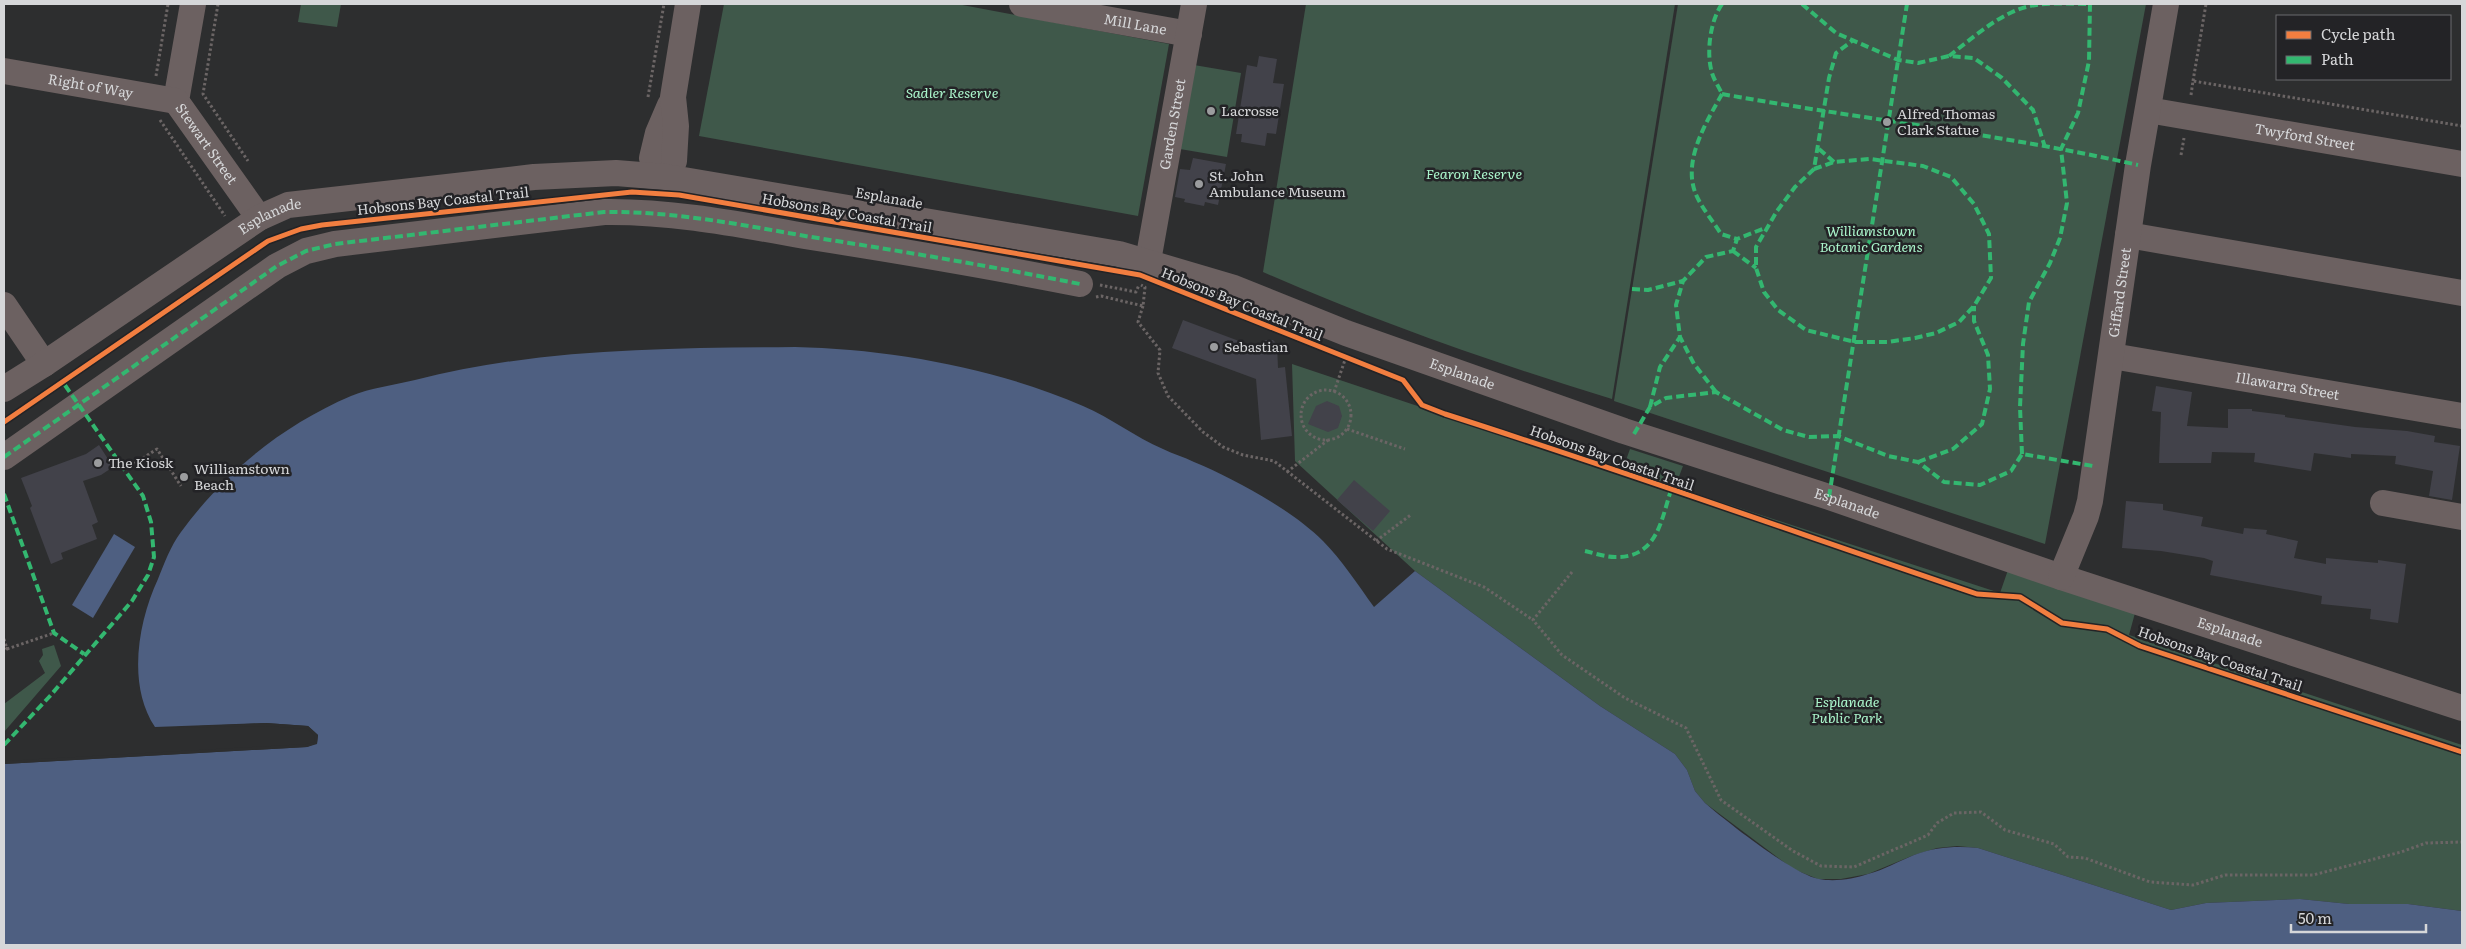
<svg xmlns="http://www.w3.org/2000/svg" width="2466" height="949" font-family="Literata,serif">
<rect width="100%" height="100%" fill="#2d2e2f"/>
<g fill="#3f584a">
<polygon points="301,4 341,4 337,27 298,22"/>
<polygon points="724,4 957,4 1169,44 1138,216 699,136"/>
<path d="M1306,4H1675L1612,399C1494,363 1377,322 1263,272Z"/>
<polygon points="1678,4 2146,4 2045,544 1614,401"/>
<polygon points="1194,65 1241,73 1227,157 1180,149"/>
<polygon points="1292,364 1621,474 1630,449 1683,466 1675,487 2000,593 2008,570 2135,613 2129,635 2462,745 2462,911 2408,904 2349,904 2300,899 2206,903 2171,910 1978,848 1957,846 1937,848 1914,855 1868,874 1841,879 1818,879 1793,869 1705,803 1695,791 1687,770 1675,754 1600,706 1415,571 1295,461"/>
<polygon points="54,645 61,666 4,732 4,704 45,673 39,661 43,655 42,649"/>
</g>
<g fill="#4e5f81">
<path d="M795,347C890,349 996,368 1083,406C1111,418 1135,437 1163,449C1173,454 1184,457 1194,462C1235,479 1292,510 1323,541C1342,560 1358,585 1374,607L1415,571L1600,706L1675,754L1687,770L1695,791L1705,803C1726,821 1794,875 1819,879C1834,882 1854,879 1868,874C1884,870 1899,861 1914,855C1936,847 1956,846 1978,848L2171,910L2206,903L2300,899L2349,904H2408L2462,911V945H4V764L307,747L317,743L318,735L308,726L266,723L155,727C127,685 138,622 158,579C164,564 171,545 181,532C225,472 283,425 351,396C370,388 394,385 415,380C540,348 667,348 795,347Z"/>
<polygon points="114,534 135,547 93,618 72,605"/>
</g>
<polygon fill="#2d2e2f" points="266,723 308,726 318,735 317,744 307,747 4,764 4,761 306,744 314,742 315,736 307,729 266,726 153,728"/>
<g fill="#42424a">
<polygon points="1259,56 1277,59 1273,83 1284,84 1276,134 1267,133 1265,146 1241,142 1242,134 1236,134 1247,65 1257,67"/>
<polygon points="1193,158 1226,164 1218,205 1205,202 1204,206 1184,202 1185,199 1175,197 1180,169 1190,170"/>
<polygon points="1183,320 1255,347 1264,340 1273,340 1277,344 1278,368 1285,367 1292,436 1261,440 1256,379 1172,348"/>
<polygon points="2156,386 2192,392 2187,426 2228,428 2228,409 2252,409 2252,411 2285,415 2285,417 2355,427 2407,431 2435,436 2434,442 2460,446 2452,500 2429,496 2433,471 2395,464 2396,456 2351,454 2351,458 2314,453 2311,471 2254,462 2255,453 2212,452 2211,463 2159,463 2161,412 2152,411"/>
<polygon points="1327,401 1339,406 1342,416 1338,428 1328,432 1308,424 1316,406"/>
<polygon points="99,445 113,467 101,475 83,481 98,522 92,525 97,539 61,553 63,559 51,564 30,508 32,506 21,478 86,454"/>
<polygon points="1354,480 1390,511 1373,531 1337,500"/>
<polygon points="2126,501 2163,504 2163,510 2203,517 2201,526 2243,534 2244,528 2267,530 2266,534 2298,541 2294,558 2326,564 2326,558 2378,563 2378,560 2406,564 2398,623 2370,619 2371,609 2321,604 2322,596 2210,575 2213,561 2204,558 2161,551 2122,548"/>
</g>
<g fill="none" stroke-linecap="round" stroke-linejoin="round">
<g stroke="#6b6565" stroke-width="3" stroke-dasharray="2.5 2.5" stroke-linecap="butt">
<polyline points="218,4 203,94 248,161"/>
<polyline points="156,76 168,4"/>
<polyline points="2193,81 2206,4"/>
<polyline points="2191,95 2193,81 2462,126"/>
<polyline points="648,97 664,4"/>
<polyline points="160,120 225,216"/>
<polyline points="2181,155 2184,138"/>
<polyline points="1100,285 1136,292 1139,285"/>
<polyline points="1096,297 1101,296 1143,306 1145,287 1141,285"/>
<polyline points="1143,306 1138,322 1160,350 1158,373 1168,396 1203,432 1223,447 1243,455 1274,461 1387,549 1484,587 1533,620"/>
<circle cx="1326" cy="415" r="25"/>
<polyline points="1334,392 1346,357"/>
<polyline points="1347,429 1405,449"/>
<polyline points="126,469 157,449 181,486"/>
<polyline points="1287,472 1328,440"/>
<polyline points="1376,541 1412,514"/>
<polyline points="1572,572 1533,620 1562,655 1625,698 1686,728 1721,800 1793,851 1821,866 1854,867 1928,835 1937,823 1954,813 1981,812 2005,830 2054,844 2068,857 2085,858 2150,882 2193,885 2225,875 2313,875 2401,852 2426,843 2462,842"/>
<polyline points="4,639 7,649 4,646"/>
<polyline points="7,649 54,633"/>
</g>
<g stroke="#6c6161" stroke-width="26">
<path id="s1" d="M193,4L176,101L259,218"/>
<path id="s2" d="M1022,4L1189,34"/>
<path id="s3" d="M4,71L176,101"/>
<path id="s4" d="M2148,110L2462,164"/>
<polyline points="652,158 658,133 670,105"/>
<polyline points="674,161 676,126 673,97 688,4"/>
<polyline points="2128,235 2462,293"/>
<path id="s5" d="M1148,261L1194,4"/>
<polyline points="4,305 44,364"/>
<path id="s6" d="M2112,356L2462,416"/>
<path id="s7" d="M4,389L44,364L259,218L288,205L534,177L616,173L666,177L1119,254L1234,288L1346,333L1624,431L1829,497L2061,577L2462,708"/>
<path d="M4,457L277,266L306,251L335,244L604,212C674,211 742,225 811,237C901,251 990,266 1080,284"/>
<polyline points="2383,503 2462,517"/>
<path id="s8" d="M2061,577L2086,516L2090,501L2138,165L2166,4"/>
</g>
<g stroke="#33b770" stroke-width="4" stroke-dasharray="8 4" stroke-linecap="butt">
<path d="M1722,4C1710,21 1706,53 1712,73C1714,80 1719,87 1722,94"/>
<polyline points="1802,4 1836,33 1898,60 1918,63 1949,56 1974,58 2002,78 2033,110 2045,147"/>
<path d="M1949,56C1970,40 1992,20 2017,10C2039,1 2067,4 2090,4"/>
<path d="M1722,94C1861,119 2001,134 2138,165"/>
<path d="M1722,94C1707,121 1683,159 1695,192C1700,206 1713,221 1721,234L1737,239"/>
<polyline points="1819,149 1834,162"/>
<polyline points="1814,169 1834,162 1870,159 1923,166 1951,177 1974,204 1989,234 1991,278 1974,306 1959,322 1936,333 1915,338 1887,342 1855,342 1806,330 1778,310 1764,292 1756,268 1756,247 1777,211 1795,187 1814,169 1829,78 1836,53 1852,41"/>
<polyline points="1733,251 1756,268"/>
<polyline points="1632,289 1648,290 1683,281"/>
<polyline points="1716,392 1694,364 1680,337 1676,305 1683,281 1706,257 1733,251 1737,239 1765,228"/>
<polyline points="1650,407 1660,367 1680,337"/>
<polyline points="1634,434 1650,407 1666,398 1716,392 1783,430 1809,437 1838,436 1888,456 1918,462 1944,482 1980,485 2011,471 2022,454 2093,466"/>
<polyline points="2022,454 2020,407 2023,344 2029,302 2050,263 2060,238 2067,203 2061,149 2078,113 2089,61 2090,4"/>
<path d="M4,457L277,266L306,251L335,244L604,212C674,211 742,225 811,237C901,251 990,266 1080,284"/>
<polyline points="1918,462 1953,449 1982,424 1990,389 1988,355 1974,321 1974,306"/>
<polyline points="4,494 54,633 84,654"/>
<polyline points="1829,497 1907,4"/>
<path d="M1585,551C1594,553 1605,557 1615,557C1657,558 1661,521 1671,490"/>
<polyline points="4,745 50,696 132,601 148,575 154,557 151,522 143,496 62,381"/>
</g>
<defs>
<path id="cycleway" d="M4,422L268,241L301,229L322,225L632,192L679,195L1140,275L1403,380L1422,405L1445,414C1624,471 1800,534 1977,594L2020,597L2062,623L2107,629L2140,646L2462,752"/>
</defs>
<use href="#cycleway" stroke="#232326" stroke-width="8"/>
<use href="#cycleway" stroke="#f27e40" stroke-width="5"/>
</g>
<g fill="#9b9c9e" stroke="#232326" stroke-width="2">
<circle cx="1211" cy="111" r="5"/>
<circle cx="1887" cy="122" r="5"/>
<circle cx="1199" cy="184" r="5"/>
<circle cx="1214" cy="347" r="5"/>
<circle cx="98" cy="463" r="5"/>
<circle cx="184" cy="477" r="5"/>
</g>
<g text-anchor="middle" stroke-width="5" stroke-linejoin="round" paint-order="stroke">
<g font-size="14" fill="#d6d7d9" stroke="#232326">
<text dy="5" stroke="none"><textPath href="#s2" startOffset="115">Mill Lane</textPath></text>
<text dy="5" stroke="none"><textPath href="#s3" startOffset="88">Right of Way</textPath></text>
<text dy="5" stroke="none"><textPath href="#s5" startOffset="139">Garden Street</textPath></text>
<text dy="5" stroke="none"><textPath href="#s4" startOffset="159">Twyford Street</textPath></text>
<text dy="5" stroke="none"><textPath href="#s1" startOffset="151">Stewart Street</textPath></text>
<text transform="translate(889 198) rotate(10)" y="5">Esplanade</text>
<text transform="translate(443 201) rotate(-6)" y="5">Hobsons Bay Coastal Trail</text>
<text transform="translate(847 213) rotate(10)" y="5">Hobsons Bay Coastal Trail</text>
<text dy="5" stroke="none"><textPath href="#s7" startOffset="318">Esplanade</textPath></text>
<text dy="5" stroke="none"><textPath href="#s8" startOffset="292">Giffard Street</textPath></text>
<text transform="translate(1242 304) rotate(22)" y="5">Hobsons Bay Coastal Trail</text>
<text dy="5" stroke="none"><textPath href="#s7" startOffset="1542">Esplanade</textPath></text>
<text dy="5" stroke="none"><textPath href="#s6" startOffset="178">Illawarra Street</textPath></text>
<text transform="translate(1612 458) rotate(19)" y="5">Hobsons Bay Coastal Trail</text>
<text dy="5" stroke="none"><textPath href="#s7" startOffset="1948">Esplanade</textPath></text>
<text dy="5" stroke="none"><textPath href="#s7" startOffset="2352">Esplanade</textPath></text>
<text transform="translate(2220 659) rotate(19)" y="5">Hobsons Bay Coastal Trail</text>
</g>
<g font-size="14" font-style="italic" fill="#abf6cc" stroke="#232326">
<text x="952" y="98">Sadler Reserve</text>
<text x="1474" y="179">Fearon Reserve</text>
<text x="1871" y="236">Williamstown<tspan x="1871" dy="16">Botanic Gardens</tspan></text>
<text x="1847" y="707">Esplanade<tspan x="1847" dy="16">Public Park</tspan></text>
</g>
<g font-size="14" fill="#d6d7d9" stroke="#232326" text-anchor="start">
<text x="1221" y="116">Lacrosse</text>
<text x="1897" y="119">Alfred Thomas<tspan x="1897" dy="16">Clark Statue</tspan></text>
<text x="1209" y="181">St. John<tspan x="1209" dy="16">Ambulance Museum</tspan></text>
<text x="1224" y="352">Sebastian</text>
<text x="108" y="468">The Kiosk</text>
<text x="194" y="474">Williamstown<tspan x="194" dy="16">Beach</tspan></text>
</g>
</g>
<rect width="2466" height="949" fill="none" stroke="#d6d7d9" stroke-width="10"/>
<rect x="2276" y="15" width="175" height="65" fill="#232326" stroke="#6b6b6e"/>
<rect x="2286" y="31" width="25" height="8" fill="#f27e40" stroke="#6b6b6e"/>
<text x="2321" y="40" font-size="15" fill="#d6d7d9">Cycle path</text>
<rect x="2286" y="56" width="25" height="8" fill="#33b770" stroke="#6b6b6e"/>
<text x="2321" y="65" font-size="15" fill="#d6d7d9">Path</text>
<path d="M2291 924v8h135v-8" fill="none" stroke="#d6d7d9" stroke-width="2.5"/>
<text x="2298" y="924" font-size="15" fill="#d6d7d9" stroke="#232326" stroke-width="4" paint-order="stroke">50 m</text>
</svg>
